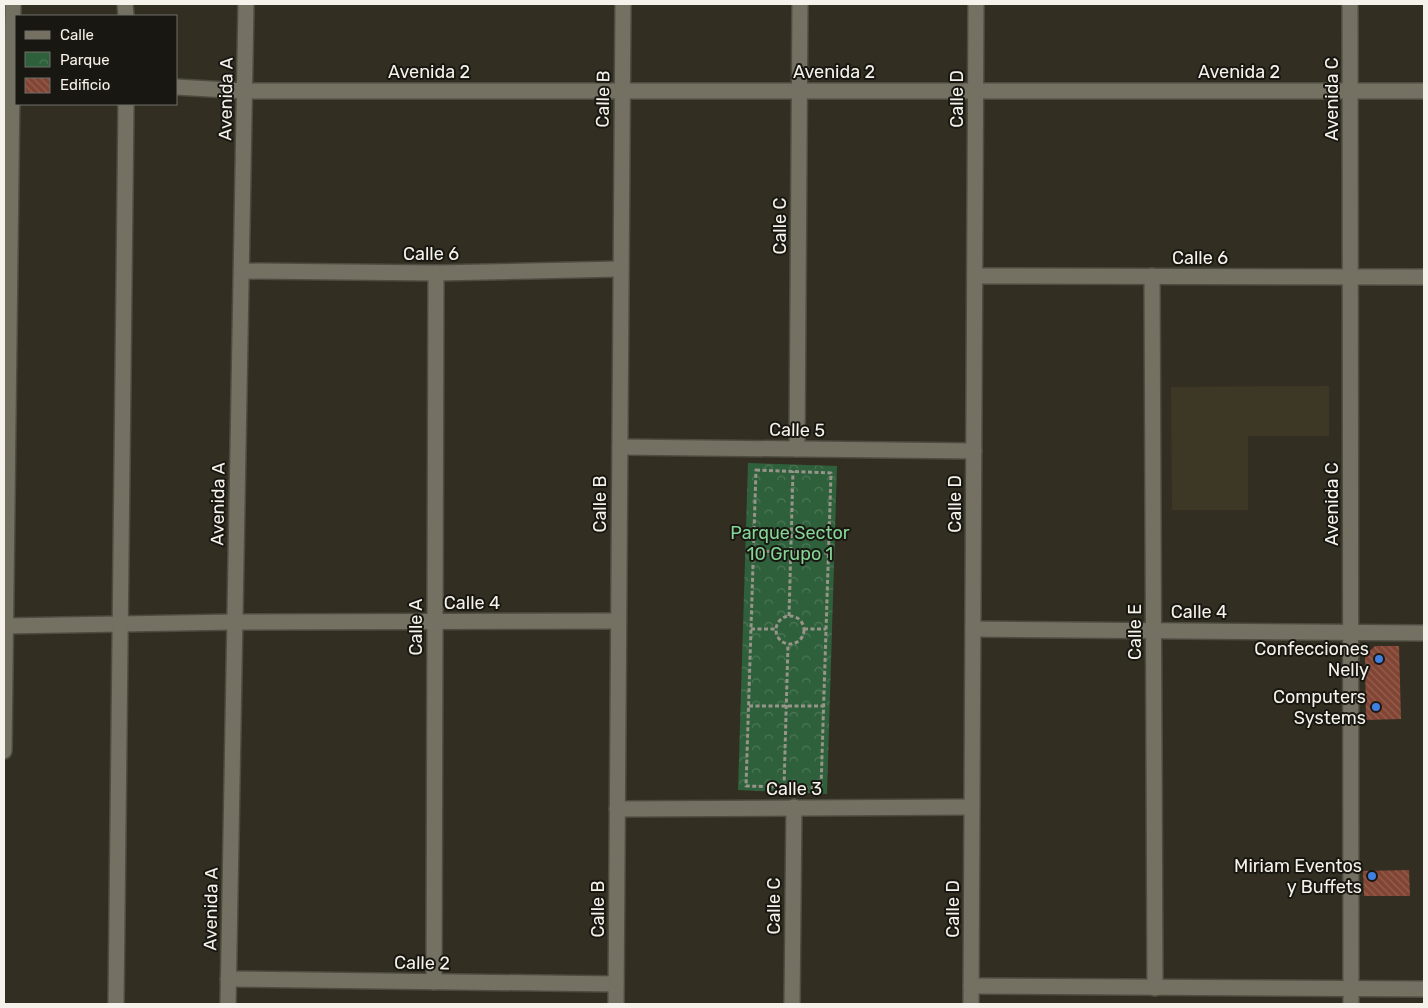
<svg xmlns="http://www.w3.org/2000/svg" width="1428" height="1008" font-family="Rubik,sans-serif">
<defs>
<pattern id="park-crowns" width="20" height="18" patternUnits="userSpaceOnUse" patternTransform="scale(1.25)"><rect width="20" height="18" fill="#2e603b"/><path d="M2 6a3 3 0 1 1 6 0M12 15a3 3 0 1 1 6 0" fill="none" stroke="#4d7758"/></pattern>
<pattern id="building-back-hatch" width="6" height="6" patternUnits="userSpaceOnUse" patternTransform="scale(1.25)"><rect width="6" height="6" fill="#824534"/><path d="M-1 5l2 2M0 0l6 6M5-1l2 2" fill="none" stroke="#946052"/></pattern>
</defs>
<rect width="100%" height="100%" fill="#322f22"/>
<polygon fill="#3d3825" points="1329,386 1329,436 1248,436 1248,510 1172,510 1171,387"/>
<polygon fill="url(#park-crowns)" points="748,463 837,466 827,794 738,790"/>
<g fill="url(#building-back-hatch)">
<polygon points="1375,646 1399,646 1401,719 1366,720 1365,656"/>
<polygon points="1409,870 1410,896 1364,896 1363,871"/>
</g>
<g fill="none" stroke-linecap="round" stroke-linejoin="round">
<defs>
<g id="street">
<polyline points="125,4 126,16"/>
<polyline points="176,87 244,91 1424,91"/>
<polyline points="242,271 436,273 620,269"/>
<polyline points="975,276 1424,277"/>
<polyline points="1152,276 1155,988"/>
<polyline points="620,447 974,451"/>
<polyline points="797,449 800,4"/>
<polyline points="4,626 235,622 618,621"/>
<polyline points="973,629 1424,633"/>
<polyline points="4,751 13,4"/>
<polyline points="617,809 972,807"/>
<polyline points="228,979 616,984"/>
<polyline points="434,982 436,273"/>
<polyline points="971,986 1424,989"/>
<polyline points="116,1004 126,104"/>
<polyline points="616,1004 623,4"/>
<polyline points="792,1004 794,807"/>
<polyline points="971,1004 976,4"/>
</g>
<g id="secondary">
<polyline points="1350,4 1351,1004"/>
<polyline points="228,1004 246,4"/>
</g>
</defs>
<use href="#street" stroke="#4e4c41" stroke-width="18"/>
<use href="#secondary" stroke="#4e4c41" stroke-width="18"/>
<g stroke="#97948a" stroke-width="3" stroke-dasharray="4 2.5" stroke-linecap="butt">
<polygon points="756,470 831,473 821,788 746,786"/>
<polyline points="753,551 828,553"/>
<circle cx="790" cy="630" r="14"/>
<polyline points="789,616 793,471"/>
<polyline points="751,629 776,629"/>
<polyline points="804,629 826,629"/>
<polyline points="749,706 824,706"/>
<polyline points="784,787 788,644"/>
</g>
<use href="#street" stroke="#747162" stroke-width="15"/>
<use href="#secondary" stroke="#747162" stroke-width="15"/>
</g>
<g fill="#3f7fe0" stroke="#191711" stroke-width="2">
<circle cx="1379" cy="659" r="5"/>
<circle cx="1376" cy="707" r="5"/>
<circle cx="1372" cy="876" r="5"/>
</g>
<g text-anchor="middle" stroke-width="4" stroke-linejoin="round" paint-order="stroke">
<g font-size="18" fill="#f4f2ea" stroke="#191711">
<text x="429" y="78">Avenida 2</text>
<text x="834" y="78">Avenida 2</text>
<text x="1239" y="78">Avenida 2</text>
<text transform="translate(226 99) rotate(-89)" y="6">Avenida A</text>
<text transform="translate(603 99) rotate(-89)" y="6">Calle B</text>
<text transform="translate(957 99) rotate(-90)" y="6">Calle D</text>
<text transform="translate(1332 99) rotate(-90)" y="6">Avenida C</text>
<text transform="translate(780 226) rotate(-90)" y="6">Calle C</text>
<text x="431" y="260">Calle 6</text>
<text x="1200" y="264">Calle 6</text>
<text transform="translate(797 430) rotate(1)" y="6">Calle 5</text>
<text transform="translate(218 504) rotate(-89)" y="6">Avenida A</text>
<text transform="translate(600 504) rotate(-90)" y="6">Calle B</text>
<text transform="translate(955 504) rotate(-90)" y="6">Calle D</text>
<text transform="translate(1332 504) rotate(-90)" y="6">Avenida C</text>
<text x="472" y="609">Calle 4</text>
<text x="1199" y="618">Calle 4</text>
<text transform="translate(416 627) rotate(-90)" y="6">Calle A</text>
<text transform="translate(1135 632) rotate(-90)" y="6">Calle E</text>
<text x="794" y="795">Calle 3</text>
<text transform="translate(774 906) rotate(-90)" y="6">Calle C</text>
<text transform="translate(211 909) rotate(-89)" y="6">Avenida A</text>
<text transform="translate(598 909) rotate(-90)" y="6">Calle B</text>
<text transform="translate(953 909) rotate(-90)" y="6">Calle D</text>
<text transform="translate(422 963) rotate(1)" y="6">Calle 2</text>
</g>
<g font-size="18" fill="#85d596" stroke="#191711">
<text x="790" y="539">Parque Sector<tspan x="790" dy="21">10 Grupo 1</tspan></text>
</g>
<g font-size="18" fill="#f4f2ea" stroke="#191711" text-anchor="end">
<text x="1369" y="655">Confecciones<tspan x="1369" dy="21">Nelly</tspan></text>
<text x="1366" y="703">Computers<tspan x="1366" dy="21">Systems</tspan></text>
<text x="1362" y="872">Miriam Eventos<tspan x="1362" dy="21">y Buffets</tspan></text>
</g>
</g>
<rect width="1428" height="1008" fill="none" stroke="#f4f2ea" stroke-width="10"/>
<rect x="15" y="15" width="162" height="90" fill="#191711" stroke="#716f68"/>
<rect x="25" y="31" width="25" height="8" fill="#747162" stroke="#716f68"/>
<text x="60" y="40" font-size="15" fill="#f4f2ea">Calle</text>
<rect x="25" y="52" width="25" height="15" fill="url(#park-crowns)" stroke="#716f68"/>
<text x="60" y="65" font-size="15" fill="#f4f2ea">Parque</text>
<rect x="25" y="78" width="25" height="15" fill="url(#building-back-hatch)" stroke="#716f68"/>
<text x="60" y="90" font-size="15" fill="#f4f2ea">Edificio</text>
</svg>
